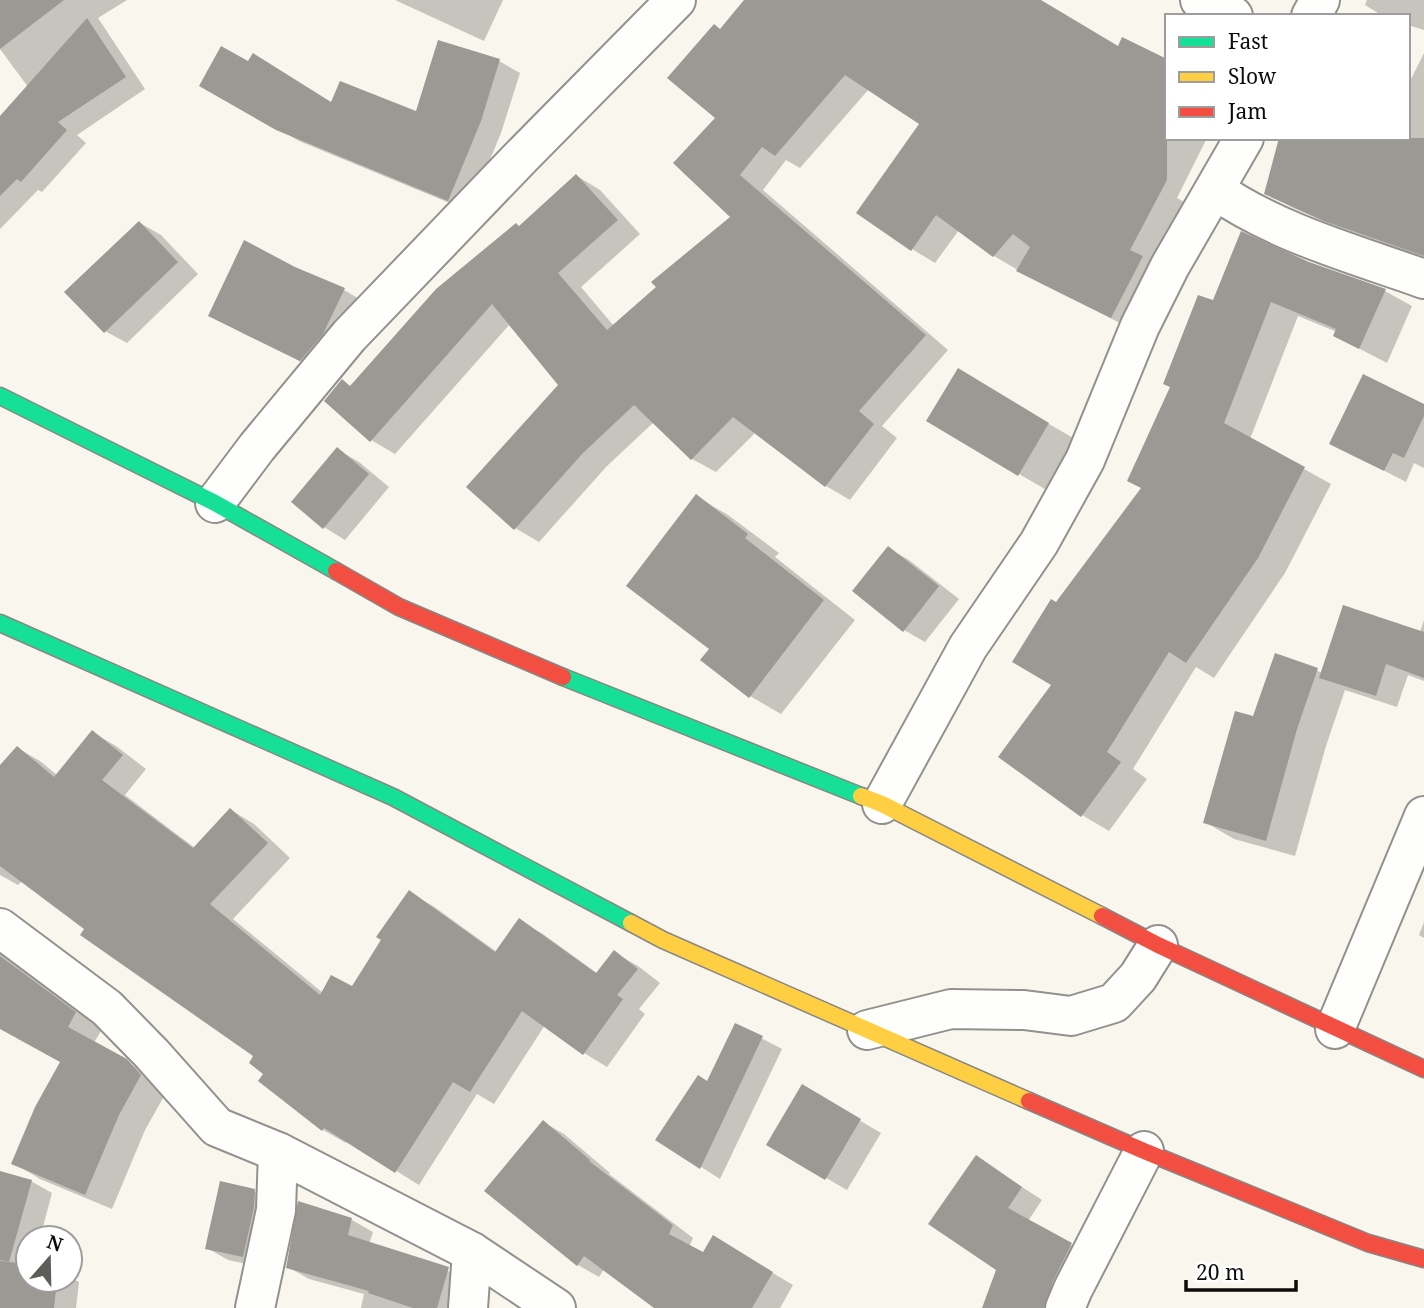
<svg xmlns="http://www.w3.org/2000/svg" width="1424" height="1308" font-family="'Noto Serif',serif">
<rect width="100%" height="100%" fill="#f9f6ee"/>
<g fill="#0003">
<polygon points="0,0 127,0 98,18 145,89 77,135 86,143 42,192 38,190 0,229 0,118 28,87 0,49"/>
<polygon points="395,0 503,0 484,41"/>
<polygon points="747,0 1038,0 1167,138 1207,138 1177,198 1186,203 1136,331 1042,284 994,256 959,230 935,263 912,249 922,123 869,89 800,168 786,160 763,190 948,350 882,426 897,438 850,500 826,486 756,432 716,472 692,459 654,422 607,466 539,542 515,528 560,385 510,324 395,454 371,440 342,381 352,387 577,176 600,190 640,234 581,287 614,326 733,217 717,118 721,30"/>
<polygon points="1367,0 1424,0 1424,30 1408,25 1408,16 1383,16 1365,5"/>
<polygon points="439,42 499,61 520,73 501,133 469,211 299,141 201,85 248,64 333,104 417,114"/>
<polygon points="1424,53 1424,260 1351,234 1291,207 1266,193 1408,138 1408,85"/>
<polygon points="140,223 161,235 198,274 127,343 105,331"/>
<polygon points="1308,263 1385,291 1412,306 1387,363 1335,336 1337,332 1298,316 1250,439 1331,484 1285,573 1214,678 1196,667 1133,769 1147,779 1109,831 1082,815 1053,685 1057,604 1143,489 1214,303"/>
<polygon points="294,268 344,290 375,308 332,377 242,333 210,315"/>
<polygon points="958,371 1080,442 1050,492 928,421"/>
<polygon points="1424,406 1424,468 1414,463 1406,482 1331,443"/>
<polygon points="338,450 359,462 389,487 345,540 324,527"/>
<polygon points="697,497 728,515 779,553 775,557 855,620 781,714 750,696 712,649"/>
<polygon points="888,548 909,560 959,599 925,642 904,630"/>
<polygon points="1424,620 1424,681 1408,675 1397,707 1345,690 1326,746 1295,856 1234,839 1205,822 1255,718 1276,656 1323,673 1420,632"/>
<polygon points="92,732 116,746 146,769 125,795 195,848 231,810 254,824 290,858 233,919 323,993 352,988 409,893 433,906 497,952 520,921 543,934 598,974 615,953 638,966 660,983 639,1009 645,1014 607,1067 584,1053 545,1025 494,1104 477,1094 419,1185 348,1141 346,1143 323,1130 266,1074 256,1056 22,881 18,885 0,875 0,765 2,766 17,748 40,761 57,775"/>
<polygon points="1424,922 1424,938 1419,935"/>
<polygon points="0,950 102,1029 94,1043 153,1077 167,1091 145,1130 112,1209 40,1179 14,1163 62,1062 0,1028"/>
<polygon points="736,1025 782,1049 720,1179 657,1139 708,1083"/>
<polygon points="803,1087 881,1133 847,1190 769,1145"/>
<polygon points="543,1122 564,1134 610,1173 609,1174 693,1238 689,1247 704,1254 734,1250 793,1285 780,1308 657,1308 604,1269 599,1277 578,1265 487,1191"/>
<polygon points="976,1157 1042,1200 1028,1221 1092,1257 1067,1308 983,1308 998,1270"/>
<polygon points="0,1172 31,1181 52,1193 40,1238 28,1238 28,1280 70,1280 70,1277 79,1282 76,1308 0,1308"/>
<polygon points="254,1191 276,1203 265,1268 228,1260 207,1248"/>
<polygon points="352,1220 373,1232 369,1244 448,1271 469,1283 461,1308 361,1308 364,1294 309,1279 288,1267"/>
</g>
<g fill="#9c9894">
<polygon points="0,0 64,0 0,49"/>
<polygon points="744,0 1041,0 1118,46 1122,37 1167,59 1167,180 1130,250 1143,256 1111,318 1016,271 1030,247 1013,234 993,257 936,215 911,251 856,213 919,124 845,75 775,156 762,147 740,175 926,335 859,411 874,424 825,487 733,417 691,460 634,405 583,453 514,530 466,487 558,385 492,304 370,442 324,401 342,379 350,386 436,289 516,223 519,226 576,174 618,220 558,273 607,330 656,287 651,282 730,217 673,163 715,118 667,78 714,24 720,29"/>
<polygon points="87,18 126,77 58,122 67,130 21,182 17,179 0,196 0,116"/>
<polygon points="438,40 500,59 481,121 448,201 276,130 199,86 221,46 248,61 253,53 331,102 340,81 416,111"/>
<polygon points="1279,138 1424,138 1424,256 1324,221 1264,194"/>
<polygon points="139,221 178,262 104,333 64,292"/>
<polygon points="1241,231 1309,262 1386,289 1359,349 1333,336 1336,329 1271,302 1224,423 1305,467 1258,558 1186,663 1169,652 1107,752 1121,762 1081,817 998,757 1051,685 1012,662 1051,599 1056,602 1141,488 1127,481 1170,387 1163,384 1198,295 1213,300"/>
<polygon points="244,240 295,267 345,288 323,334 300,361 208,316"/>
<polygon points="958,368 1049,423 1018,476 926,421"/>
<polygon points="1363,374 1424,404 1424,416 1404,458 1393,453 1384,471 1329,444"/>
<polygon points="337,447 369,474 323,529 291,502"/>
<polygon points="696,494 748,534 745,538 824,600 749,698 700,660 709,649 626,586"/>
<polygon points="888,546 939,586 903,632 852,591"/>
<polygon points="1343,605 1424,632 1424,678 1386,664 1376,696 1319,678"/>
<polygon points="1275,653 1318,668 1297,729 1266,841 1203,823 1235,711 1253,716"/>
<polygon points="92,730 123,755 102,780 193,848 230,808 268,843 210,904 320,995 331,975 352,986 381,940 376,937 409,890 495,952 519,918 596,973 614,950 638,969 617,995 623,999 583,1055 522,1011 470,1092 453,1082 395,1173 324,1128 322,1131 258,1081 263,1074 249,1063 253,1056 80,935 84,929 0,866 0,765 17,746 54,777"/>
<polygon points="0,956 76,1012 68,1027 127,1059 141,1075 119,1115 85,1195 11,1164 35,1107 60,1062 0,1029"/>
<polygon points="735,1023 763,1036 700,1169 655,1140 698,1075 707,1081"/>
<polygon points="802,1084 861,1119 825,1180 766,1145"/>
<polygon points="543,1120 590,1160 589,1161 673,1225 669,1234 703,1252 713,1235 773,1272 752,1308 654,1308 584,1256 577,1266 484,1191"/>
<polygon points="976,1155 1022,1187 1008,1208 1072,1243 1053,1281 1044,1308 982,1308 996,1270 928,1224"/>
<polygon points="0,1171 32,1180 9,1262 0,1260"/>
<polygon points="220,1181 255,1189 254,1207 243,1257 205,1249"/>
<polygon points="298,1201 352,1218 348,1235 449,1267 437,1308 413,1308 368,1293 369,1291 286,1268"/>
<polygon points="0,1261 28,1264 28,1280 57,1280 54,1308 0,1308"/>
</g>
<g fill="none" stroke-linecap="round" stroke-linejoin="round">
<defs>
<g id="street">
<polyline points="1200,0 1233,16"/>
<polyline points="1311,16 1320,0"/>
<path d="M1215,190C1277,233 1354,254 1424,279"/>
<polyline points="215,503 257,447 349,336 521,157 676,0"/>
<polyline points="882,804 968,647 1039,543 1085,460 1140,326 1170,266 1244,138"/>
<polyline points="0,928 107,1008 152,1054 217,1127 278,1152 472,1252 556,1308"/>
<polyline points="1335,1029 1424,816"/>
<polyline points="867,1030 951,1009 1024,1010 1071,1016 1114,1003 1138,977 1158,945"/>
<polyline points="255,1308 276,1210 278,1152"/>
<polyline points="468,1308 472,1252"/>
<polyline points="1065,1308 1073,1289 1144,1151"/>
</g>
<g id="fast">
<polyline points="0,396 215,503 336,571"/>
<polyline points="0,623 393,797 631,923"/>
<polyline points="563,677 861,796"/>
</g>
<g id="slow">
<polyline points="861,796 882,804 1102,916"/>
<polyline points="631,923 663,940 1029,1101"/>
</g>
<g id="jam">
<polyline points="336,571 399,607 563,677"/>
<polyline points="1102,916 1158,945 1424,1069"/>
<polyline points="1029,1101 1144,1151 1368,1243 1424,1259"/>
</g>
</defs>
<use href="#street" stroke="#92918d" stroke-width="42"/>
<use href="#fast" stroke="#898784" stroke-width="19"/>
<use href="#slow" stroke="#898784" stroke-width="19"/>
<use href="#jam" stroke="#898784" stroke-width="19"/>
<use href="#street" stroke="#fefefc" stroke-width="38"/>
<use href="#fast" stroke="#16e098" stroke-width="16"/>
<use href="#slow" stroke="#ffcf43" stroke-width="16"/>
<use href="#jam" stroke="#f24e42" stroke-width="16"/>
</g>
<rect x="1165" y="14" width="245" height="126" fill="#ffffff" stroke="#9d9d9d" stroke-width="2"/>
<rect x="1179" y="37" width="35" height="10" fill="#16e098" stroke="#9d9d9d" stroke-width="2"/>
<text x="1228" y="49" font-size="21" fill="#0b0b0b">Fast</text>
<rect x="1179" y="72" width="35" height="10" fill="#ffcf43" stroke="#9d9d9d" stroke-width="2"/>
<text x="1228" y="84" font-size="21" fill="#0b0b0b">Slow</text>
<rect x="1179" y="107" width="35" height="10" fill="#f24e42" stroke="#9d9d9d" stroke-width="2"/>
<text x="1228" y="119" font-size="21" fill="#0b0b0b">Jam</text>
<g transform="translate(49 1259) rotate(20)"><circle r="33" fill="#ffffff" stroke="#9d9d9d" stroke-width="2"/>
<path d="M0-5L12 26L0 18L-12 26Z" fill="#5e5d5a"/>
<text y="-10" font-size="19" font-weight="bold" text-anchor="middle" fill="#0b0b0b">N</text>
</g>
<path d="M1186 1280v10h110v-10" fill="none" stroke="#0b0b0b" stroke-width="3.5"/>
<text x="1196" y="1280" font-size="21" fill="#0b0b0b" stroke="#ffffff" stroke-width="5" paint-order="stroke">20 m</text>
</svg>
